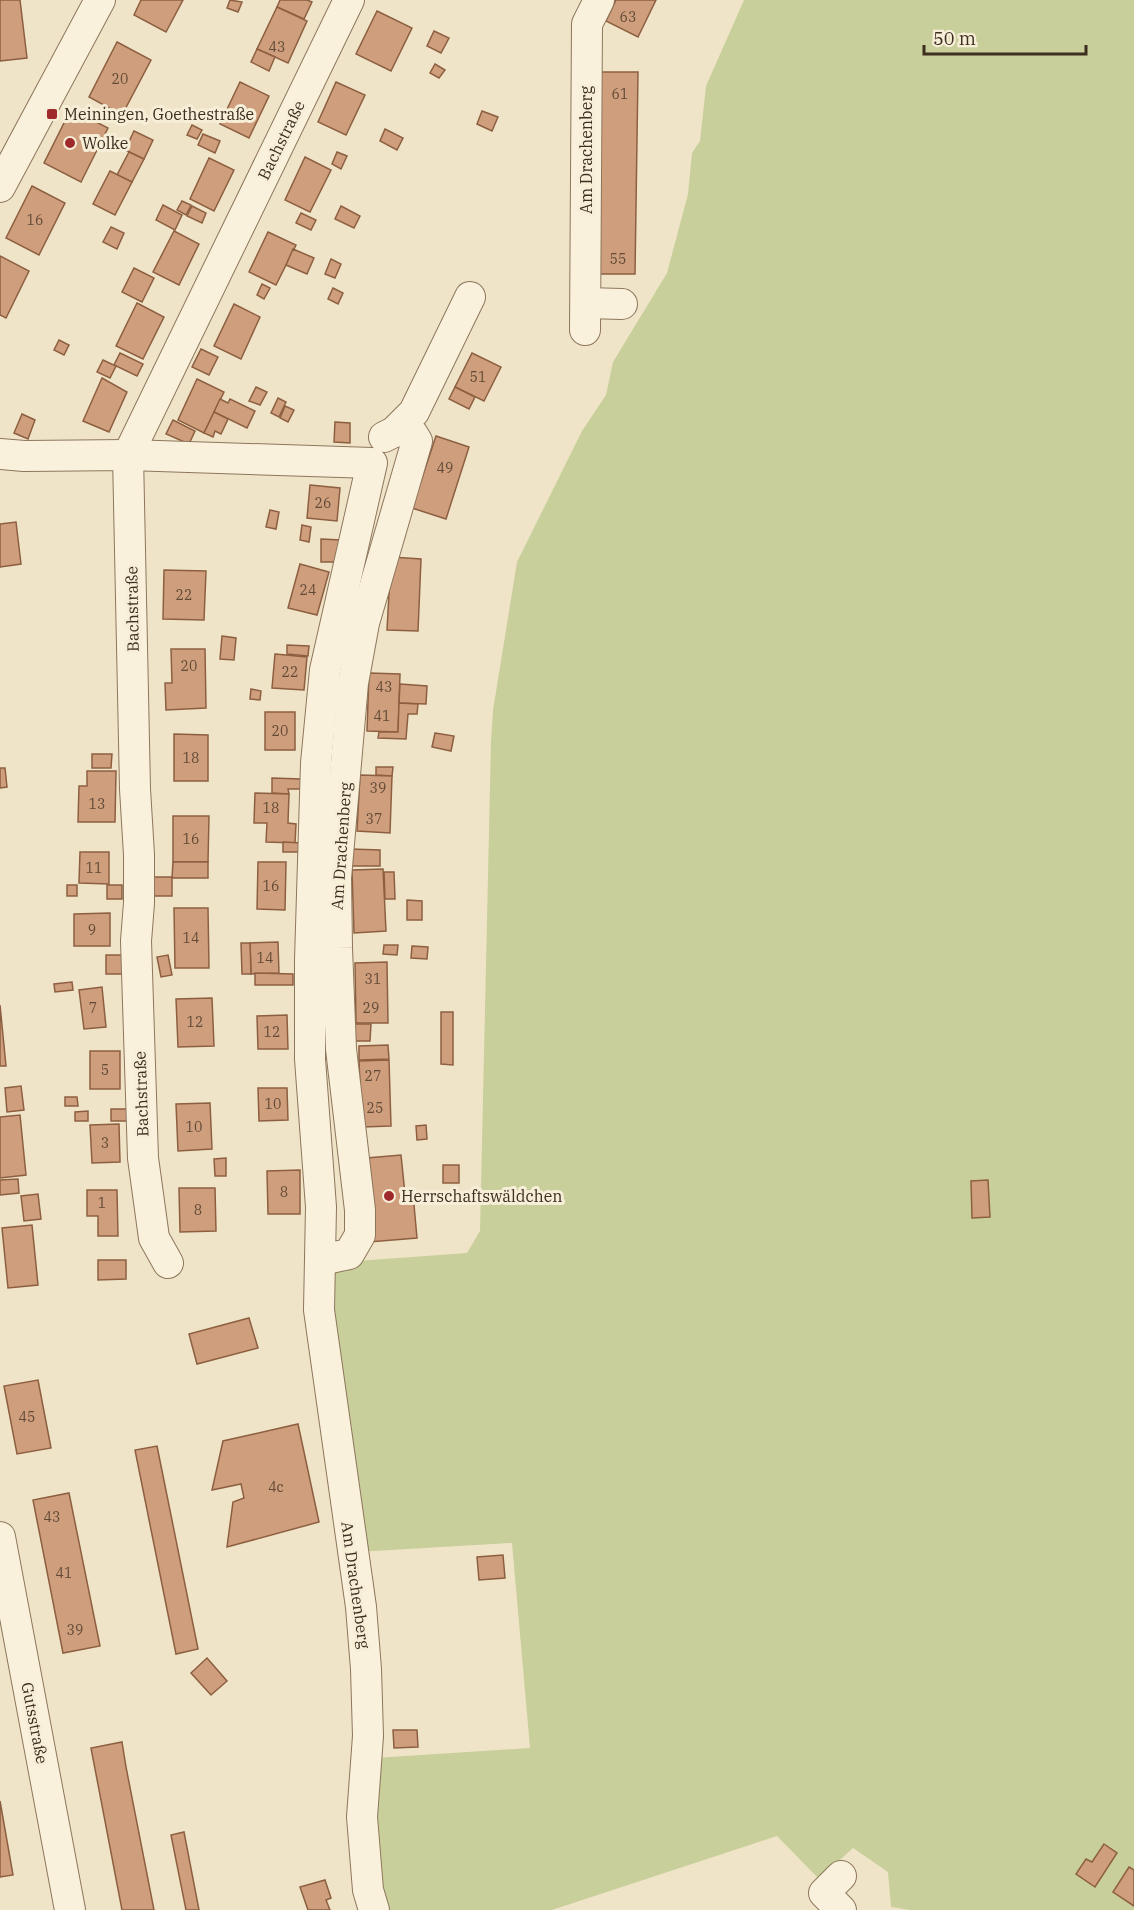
<svg xmlns="http://www.w3.org/2000/svg" width="1134" height="1910" font-family="'IBM Plex Serif',serif">
<rect width="100%" height="100%" fill="#f0e4c8"/>
<polygon fill="#c9cf9b" points="744,0 1134,0 1134,1910 910,1910 891,1907 888,1872 853,1848 819,1879 777,1836 552,1910 383,1910 376,1889 374,1758 530,1748 512,1543 357,1552 329,1263 467,1253 480,1231 491,741 493,710 517,562 582,431 606,395 613,362 667,273 688,194 692,153 700,141 706,86"/>
<g fill="#cf9f7d" stroke="#8d5f41" stroke-width="1.5">
<polygon points="0,0 20,0 27,58 0,61"/>
<polygon points="141,0 183,0 166,32 134,15"/>
<polygon points="230,0 242,2 238,12 227,8"/>
<polygon points="280,0 307,0 312,2 304,19 277,7"/>
<polygon points="616,0 656,0 638,37 606,21"/>
<polygon points="277,7 307,21 288,63 257,49"/>
<polygon points="377,11 412,28 391,71 356,54"/>
<polygon points="434,31 449,38 441,53 427,46"/>
<polygon points="117,42 151,60 122,115 89,97"/>
<polygon points="257,49 275,57 269,71 251,62"/>
<polygon points="435,64 445,70 439,78 430,73"/>
<polygon points="600,72 638,72 635,274 598,274"/>
<polygon points="240,82 269,96 249,138 220,124"/>
<polygon points="336,82 365,95 346,135 318,122"/>
<polygon points="71,109 108,128 81,182 44,163"/>
<polygon points="482,111 498,117 492,131 477,124"/>
<polygon points="192,125 202,130 197,139 187,135"/>
<polygon points="385,129 403,138 397,150 380,141"/>
<polygon points="134,131 153,140 144,159 125,150"/>
<polygon points="203,134 220,141 215,153 198,145"/>
<polygon points="129,152 144,159 132,182 117,175"/>
<polygon points="337,152 347,156 341,169 332,164"/>
<polygon points="305,157 331,170 310,212 285,200"/>
<polygon points="209,158 234,170 214,211 190,199"/>
<polygon points="110,171 132,182 115,215 93,204"/>
<polygon points="32,186 65,203 39,255 6,238"/>
<polygon points="182,201 191,205 186,215 177,210"/>
<polygon points="163,205 182,215 175,230 156,220"/>
<polygon points="192,206 206,213 202,223 187,216"/>
<polygon points="341,206 360,216 354,228 335,219"/>
<polygon points="301,213 316,220 311,230 296,223"/>
<polygon points="111,227 124,233 117,249 103,242"/>
<polygon points="174,231 199,244 179,285 153,272"/>
<polygon points="268,232 296,245 276,285 249,272"/>
<polygon points="293,249 314,258 307,274 286,265"/>
<polygon points="0,256 29,271 6,318 0,315"/>
<polygon points="331,259 341,264 335,278 325,274"/>
<polygon points="134,268 154,278 142,302 122,292"/>
<polygon points="262,284 270,288 264,299 257,295"/>
<polygon points="333,288 343,293 338,304 328,299"/>
<polygon points="137,303 164,317 143,359 116,346"/>
<polygon points="234,304 260,317 241,359 214,346"/>
<polygon points="59,340 69,345 64,355 54,350"/>
<polygon points="201,349 218,357 209,375 192,367"/>
<polygon points="120,353 143,364 137,376 114,365"/>
<polygon points="472,353 501,367 484,401 455,387"/>
<polygon points="103,360 116,366 110,378 97,372"/>
<polygon points="102,378 127,392 109,432 83,421"/>
<polygon points="197,379 224,392 204,433 178,420"/>
<polygon points="256,387 267,392 260,405 249,401"/>
<polygon points="455,387 475,397 469,409 449,399"/>
<polygon points="278,398 286,402 279,417 271,413"/>
<polygon points="220,399 228,403 230,399 255,411 247,428 214,412"/>
<polygon points="285,406 294,410 288,422 280,418"/>
<polygon points="214,412 228,419 221,434 215,431 213,437 204,433"/>
<polygon points="22,414 35,420 28,439 14,433"/>
<polygon points="173,420 195,431 189,444 166,434"/>
<polygon points="335,422 350,423 350,443 334,442"/>
<polygon points="436,436 469,447 446,519 412,508"/>
<polygon points="310,485 340,488 337,521 307,518"/>
<polygon points="270,510 279,512 276,529 266,527"/>
<polygon points="16,522 21,564 0,567 0,524"/>
<polygon points="302,525 311,527 309,542 300,540"/>
<polygon points="321,539 341,540 338,562 321,562"/>
<polygon points="391,557 421,559 418,631 387,630"/>
<polygon points="300,564 329,572 317,615 288,608"/>
<polygon points="164,570 206,571 204,620 163,619"/>
<polygon points="222,636 236,638 234,660 220,659"/>
<polygon points="287,645 309,646 308,656 287,654"/>
<polygon points="171,649 205,649 206,708 166,710 165,683 172,683"/>
<polygon points="275,654 307,657 304,690 272,688"/>
<polygon points="369,673 400,674 398,732 367,731"/>
<polygon points="400,684 427,686 426,704 399,703"/>
<polygon points="251,689 261,691 260,700 250,699"/>
<polygon points="399,703 418,704 417,714 408,714 406,739 378,738 379,732 398,732"/>
<rect x="265" y="712" width="30" height="38"/>
<polygon points="435,733 454,736 451,751 432,747"/>
<polygon points="174,734 208,735 208,781 174,781"/>
<polygon points="92,754 112,754 111,768 92,768"/>
<polygon points="376,767 393,767 392,776 376,775"/>
<polygon points="0,768 5,768 7,787 0,788"/>
<polygon points="87,771 116,771 115,822 78,822 79,786 87,786"/>
<polygon points="360,775 392,776 390,833 357,831"/>
<polygon points="272,778 301,779 301,789 288,789 289,794 272,793"/>
<polygon points="255,793 289,794 288,823 296,824 295,843 266,842 267,823 254,823"/>
<polygon points="173,816 209,816 208,862 173,862"/>
<polygon points="283,842 302,843 301,852 283,852"/>
<polygon points="350,849 380,850 380,866 350,866"/>
<polygon points="80,852 109,852 109,884 79,883"/>
<polygon points="173,862 208,862 208,878 172,878"/>
<polygon points="258,862 286,862 285,910 257,909"/>
<polygon points="383,869 386,931 354,933 352,870"/>
<polygon points="384,872 394,872 395,899 385,899"/>
<rect x="152" y="877" width="20" height="19"/>
<rect x="67" y="885" width="10" height="11"/>
<rect x="107" y="885" width="15" height="14"/>
<polygon points="407,900 422,901 422,920 407,920"/>
<polygon points="174,908 208,908 209,968 175,968"/>
<polygon points="110,913 110,946 74,946 74,914"/>
<polygon points="278,942 279,973 251,974 250,943"/>
<polygon points="241,943 250,943 251,974 242,974"/>
<polygon points="384,945 398,945 397,955 383,954"/>
<polygon points="412,946 428,947 427,959 411,958"/>
<rect x="106" y="955" width="19" height="19"/>
<polygon points="168,955 172,975 161,977 157,957"/>
<polygon points="387,962 388,1023 356,1023 355,963"/>
<polygon points="255,973 293,974 293,985 255,985"/>
<polygon points="72,982 73,990 55,992 54,984"/>
<polygon points="102,987 106,1027 84,1029 79,990"/>
<polygon points="212,998 214,1046 178,1047 176,999"/>
<polygon points="0,1005 6,1066 0,1066"/>
<polygon points="441,1012 453,1012 453,1065 441,1064"/>
<polygon points="287,1015 288,1049 258,1049 257,1016"/>
<polygon points="352,1024 371,1024 370,1041 352,1041"/>
<polygon points="388,1045 389,1059 359,1060 359,1046"/>
<rect x="90" y="1051" width="30" height="38"/>
<polygon points="389,1060 391,1126 362,1127 359,1061"/>
<polygon points="21,1086 24,1110 7,1112 5,1088"/>
<polygon points="258,1088 287,1088 288,1120 259,1121"/>
<polygon points="65,1097 77,1097 78,1106 65,1106"/>
<polygon points="210,1103 212,1149 178,1151 176,1104"/>
<rect x="111" y="1109" width="17" height="12"/>
<polygon points="88,1111 88,1121 75,1121 75,1112"/>
<polygon points="20,1115 26,1175 0,1178 0,1117"/>
<polygon points="119,1124 120,1162 92,1163 90,1125"/>
<polygon points="426,1125 427,1139 417,1140 416,1126"/>
<polygon points="401,1155 405,1194 413,1194 417,1238 369,1242 367,1158"/>
<polygon points="226,1158 226,1176 215,1176 214,1159"/>
<rect x="443" y="1165" width="16" height="18"/>
<polygon points="300,1170 300,1214 268,1214 267,1171"/>
<polygon points="18,1179 19,1193 0,1195 0,1180"/>
<polygon points="988,1180 990,1217 972,1218 971,1181"/>
<polygon points="179,1188 215,1188 216,1231 180,1232"/>
<polygon points="87,1190 117,1190 118,1236 98,1236 98,1216 87,1216"/>
<polygon points="38,1194 41,1219 24,1221 21,1196"/>
<polygon points="32,1225 38,1285 8,1288 2,1228"/>
<polygon points="98,1260 126,1260 126,1279 98,1280"/>
<polygon points="249,1318 258,1348 197,1364 189,1334"/>
<polygon points="38,1380 51,1448 17,1454 4,1386"/>
<polygon points="298,1424 319,1522 227,1547 233,1502 244,1498 241,1484 212,1490 223,1441"/>
<polygon points="157,1446 198,1649 176,1654 135,1450"/>
<polygon points="69,1493 100,1646 63,1653 33,1500"/>
<polygon points="503,1555 505,1578 479,1580 477,1557"/>
<polygon points="207,1658 227,1681 211,1695 191,1673"/>
<polygon points="393,1730 417,1730 418,1747 394,1748"/>
<polygon points="122,1742 126,1767 154,1910 122,1910 91,1748"/>
<polygon points="0,1801 13,1875 0,1877"/>
<polygon points="184,1832 199,1910 186,1910 171,1835"/>
<polygon points="1104,1844 1117,1853 1095,1887 1076,1874 1086,1859 1092,1862"/>
<polygon points="1129,1867 1134,1870 1134,1906 1113,1892"/>
<polygon points="325,1880 331,1898 326,1900 330,1910 308,1910 300,1887"/>
</g>
<g fill="none" stroke-linecap="round" stroke-linejoin="round">
<defs>
<g id="minor">
<polyline points="0,187 100,0"/>
<polyline points="586,303 622,304"/>
<polyline points="585,330 587,24 599,0"/>
<polyline points="384,437 394,432 414,412 470,297"/>
<polyline points="0,454 24,456 128,455 372,463 325,670 316,763 310,960 310,1059 321,1207 319,1310 361,1607 366,1669 368,1736 362,1817 368,1890 374,1910"/>
<polyline points="321,1260 349,1254 360,1235 360,1210 341,1049 337,948 336,878 353,683 364,623 417,441 412,433 404,430 394,432"/>
<polyline points="168,1263 154,1238 143,1158 136,941 139,903 139,855 135,789 128,455 349,0"/>
<polyline points="0,1537 70,1910"/>
<polyline points="841,1876 824,1893 841,1910"/>
</g>
</defs>
<use href="#minor" stroke="#8d765c" stroke-width="32"/>
<use href="#minor" stroke="#faf1dc" stroke-width="30"/>
</g>
<g fill="#9e2a2b" stroke="#f7eed8" stroke-width="2">
<rect x="46" y="108" width="12" height="12" rx="3"/>
<circle cx="70" cy="143" r="6"/>
<circle cx="389" cy="1196" r="6"/>
</g>
<g text-anchor="middle" stroke-width="6" stroke-linejoin="round" paint-order="stroke">
<g font-size="14" fill="#624a37">
<text x="628" y="22">63</text>
<text x="277" y="52">43</text>
<text x="120" y="84">20</text>
<text x="620" y="99">61</text>
<text x="35" y="225">16</text>
<text x="618" y="264">55</text>
<text x="478" y="382">51</text>
<text x="445" y="473">49</text>
<text x="323" y="508">26</text>
<text x="308" y="595">24</text>
<text x="184" y="600">22</text>
<text x="189" y="671">20</text>
<text x="290" y="677">22</text>
<text x="384" y="692">43</text>
<text x="382" y="721">41</text>
<text x="280" y="736">20</text>
<text x="191" y="763">18</text>
<text x="378" y="793">39</text>
<text x="97" y="809">13</text>
<text x="271" y="813">18</text>
<text x="374" y="824">37</text>
<text x="191" y="844">16</text>
<text x="94" y="873">11</text>
<text x="271" y="891">16</text>
<text x="92" y="935">9</text>
<text x="191" y="943">14</text>
<text x="265" y="963">14</text>
<text x="373" y="984">31</text>
<text x="93" y="1013">7</text>
<text x="371" y="1013">29</text>
<text x="195" y="1027">12</text>
<text x="272" y="1037">12</text>
<text x="105" y="1075">5</text>
<text x="373" y="1081">27</text>
<text x="273" y="1109">10</text>
<text x="375" y="1113">25</text>
<text x="194" y="1132">10</text>
<text x="105" y="1148">3</text>
<text x="284" y="1197">8</text>
<text x="102" y="1208">1</text>
<text x="198" y="1215">8</text>
<text x="27" y="1422">45</text>
<text x="276" y="1492">4c</text>
<text x="52" y="1522">43</text>
<text x="64" y="1578">41</text>
<text x="75" y="1635">39</text>
</g>
<g font-size="16" fill="#3d2e20" stroke="#f7eed8" text-anchor="start">
<text x="64" y="120">Meiningen, Goethestraße</text>
<text x="82" y="149">Wolke</text>
<text x="401" y="1202">Herrschaftswäldchen</text>
</g>
<g font-size="16" fill="#3d2e20" stroke="#f7eed8">
<text transform="translate(281 140) rotate(-64)" y="6">Bachstraße</text>
<text transform="translate(586 150) rotate(-90)" y="6">Am Drachenberg</text>
<text transform="translate(132 609) rotate(-91)" y="6">Bachstraße</text>
<text transform="translate(341 846) rotate(-86)" y="6">Am Drachenberg</text>
<text transform="translate(141 1094) rotate(-92)" y="6">Bachstraße</text>
<text transform="translate(356 1585) rotate(82)" y="6">Am Drachenberg</text>
<text transform="translate(35 1723) rotate(79)" y="6">Gutsstraße</text>
</g>
</g>
<path d="M924 45v9h162v-9" fill="none" stroke="#3d2e20" stroke-width="3"/>
<text x="933" y="45" font-size="18" fill="#3d2e20" stroke="#f7eed8" stroke-width="4.5" paint-order="stroke">50 m</text>
</svg>
